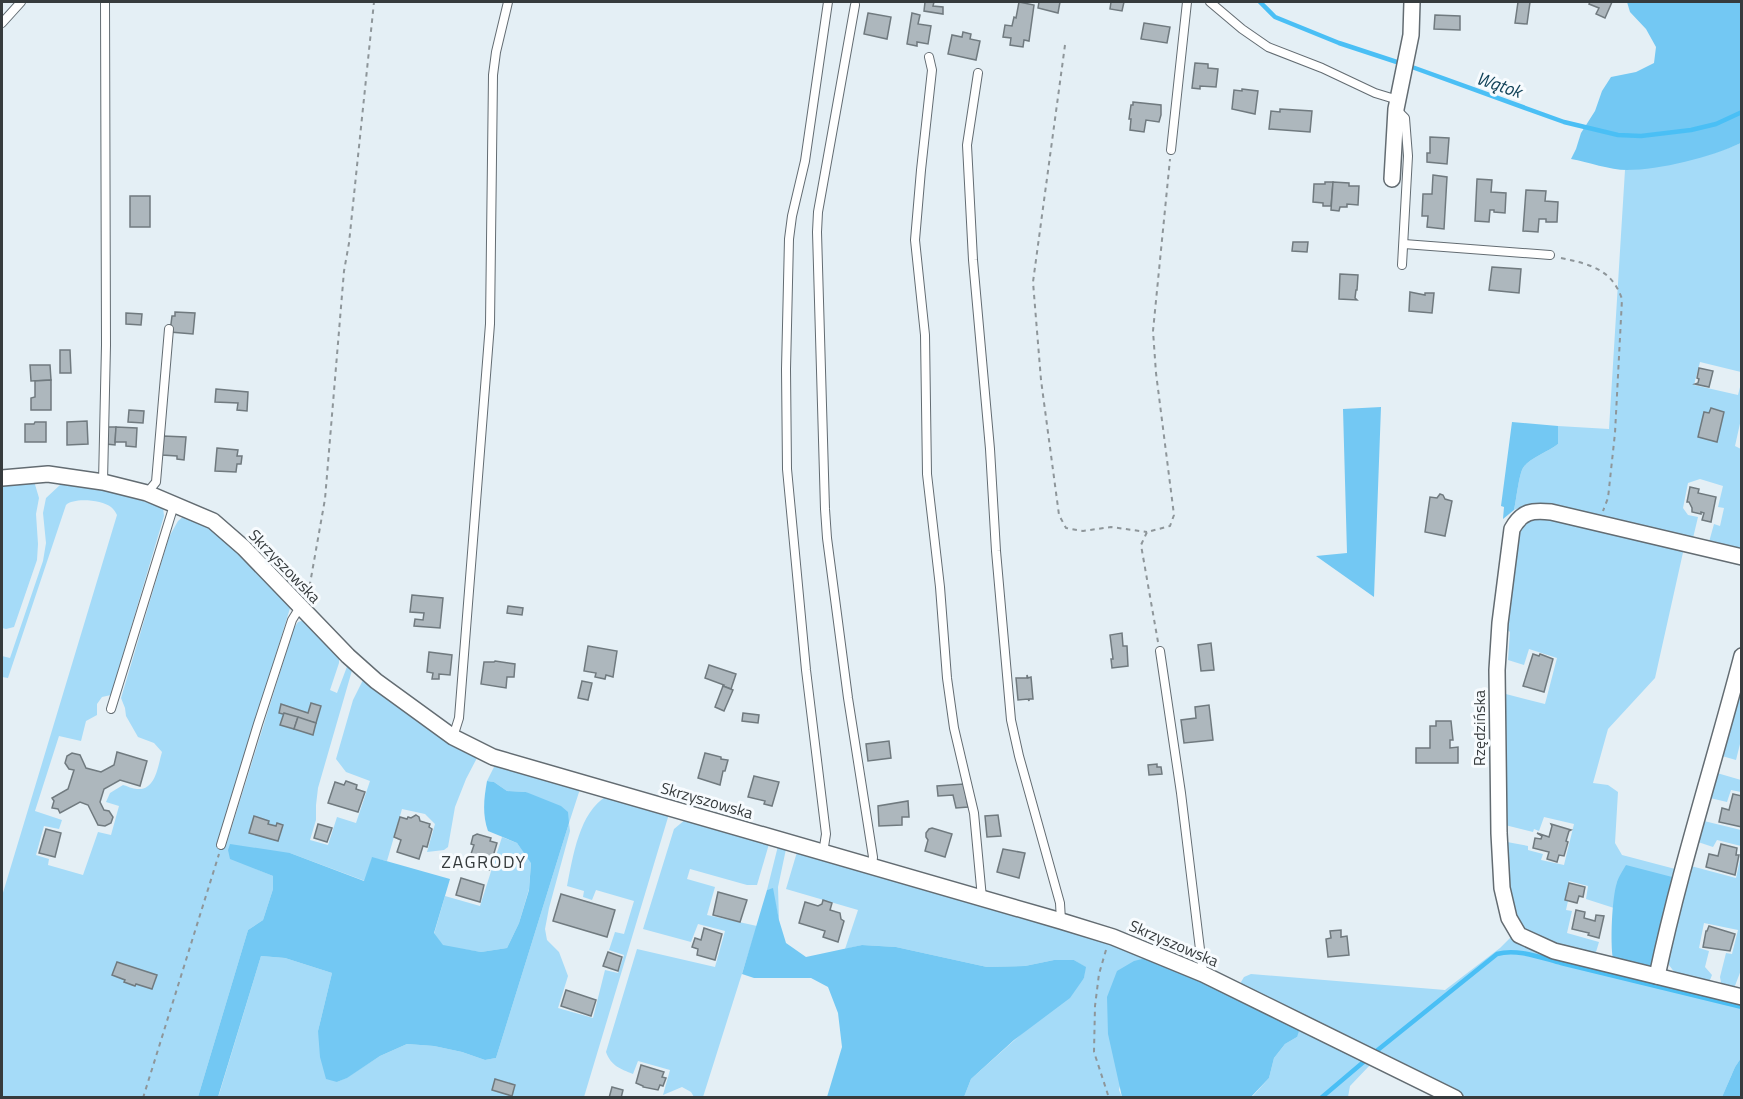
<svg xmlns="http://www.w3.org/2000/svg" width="1743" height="1099" font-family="'Titillium Web',sans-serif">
<rect width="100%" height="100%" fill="#e4eff5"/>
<g fill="#a5dbf8">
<path d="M1741,143V372L1700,362L1694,385L1738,395L1741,383V419L1735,446L1741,449V550L1709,542L1714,524L1720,526L1724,508L1718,507L1723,486L1700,479L1688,483L1683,508L1688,515L1698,517L1693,538L1537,505L1529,504L1514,510C1516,502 1519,474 1523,468C1529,458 1548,452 1558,444V426L1609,429L1625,170C1665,165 1705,159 1741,143Z"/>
<polygon points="34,481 39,498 36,514 38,544 37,560 14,627 6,629 2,628 2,482"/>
<path d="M67,482L102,489L163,507L164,516L111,695L102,697L97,704V715L86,721L81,741L59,736L35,811L62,820L59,829L44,826L36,855L49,859L48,865L83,875L98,832L111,835L119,806L106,802L110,793L123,785C127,786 133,789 137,789C156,791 158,765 162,752L154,743L138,737L126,716L125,708L121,698L169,537L178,521L184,516C228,533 260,572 291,605L219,840L227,842L294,628L298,622L304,620L339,655V663L330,690L337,693L348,664L353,667L318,788L316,805V820L310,840L328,845L337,817L356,823L370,781L346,772L336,759L353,700L364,678L478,756L466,779L455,807L448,847L444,850L427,852L435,824L425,814L402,809L387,861L372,858L365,881L290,853L256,869L273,876V889L263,920L248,930L198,1097H2V896L117,515C115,511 114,510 111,507C102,500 74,497 66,505L8,678L2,677V656L10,658L43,561L46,543L43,513L46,498L60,485Z"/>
<polygon points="1534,515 1684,548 1655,678 1608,729 1593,783 1608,785 1618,792 1615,843 1622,855 1679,870 1676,878 1617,882 1614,908 1586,899 1588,886 1569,881 1565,900 1568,901 1566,910 1572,911 1567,933 1599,942 1596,952 1591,956 1549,946 1520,927 1509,895 1507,842 1528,846 1528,850 1543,854 1541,860 1564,865 1574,824 1544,817 1539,831 1534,829 1533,832 1505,825 1502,693 1545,704 1557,658 1529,649 1524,665 1508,660 1510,632 1504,626 1519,531 1525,520"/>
<polygon points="1741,685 1741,740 1736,760 1722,756"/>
<path d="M495,765L580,789L569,823L570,831L549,908L545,929L547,940L559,952L568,976L558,1008L593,1018L605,970L618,973L624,955L609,950L615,932L624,934L634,901L596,890L592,900L583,897L584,891L567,886C573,857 579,812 607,796L669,814L584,1097L218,1098L261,956L285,958L332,973L318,1031L337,1082L346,1078L380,1056L407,1044L434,1046L462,1052L485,1060L496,1058L569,823L526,792L507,791L494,782L487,781Z"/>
<polygon points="1717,773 1741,780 1741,792 1731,790 1727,802 1710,798"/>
<path d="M686,819L769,844L757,885H747L690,869L687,879L715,887L707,915L757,926L703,1097H694L691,1092L682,1087L663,1095L670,1070L638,1061L633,1074C621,1069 611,1066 606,1052L637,949L715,967L725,931L698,924L691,942L643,929L674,829Z"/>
<polygon points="1704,821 1741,830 1741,846 1717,840 1713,847 1698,842"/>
<polygon points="502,837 517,843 531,862 529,889 519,923 507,948 481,952 443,946 434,934 445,896 480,906"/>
<polygon points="778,846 786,849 778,887 779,920 772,889 767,890"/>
<polygon points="797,852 1100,939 1150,957 1119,1090 1122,1097 964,1097 971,1079 1084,978 1085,967 1074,960 1054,960 1025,966 987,967 896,947 862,945 845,949 858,910 786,889"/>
<polygon points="1741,855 1741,970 1733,991 1722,988 1720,977 1726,953 1732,954 1738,930 1704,923 1699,948 1709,951 1705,967 1712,975 1710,980 1688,979 1675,973 1669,965 1668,950 1691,866 1736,878"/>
<polygon points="1511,937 1518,943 1741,1001 1741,1058 1735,1067 1722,1097 1467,1097 1241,986 1241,982 1244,977 1251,974 1445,990 1500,948"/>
<polygon points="1294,1024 1371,1064 1350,1086 1348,1097 1251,1098 1269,1078 1274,1058 1285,1044 1297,1037"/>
</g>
<g fill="#73c8f3">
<path d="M1627,2H1741V143C1711,157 1660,170 1627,170C1610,170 1588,162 1571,159L1576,149L1581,133L1595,111L1602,91L1611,77L1636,72L1654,63L1656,47L1646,29L1630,12Z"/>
<polygon points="1381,407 1374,597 1316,556 1347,553 1343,409"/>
<path d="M1512,422L1558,426V444C1548,452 1529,458 1523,468C1519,474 1516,502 1514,510L1503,519L1504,507L1501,506Z"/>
<path d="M487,781L494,782L507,791L526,792L561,806L568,812L569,823L496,1058L485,1060L462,1052L434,1046L407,1044L380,1056L347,1078L337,1082L326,1079L320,1057L318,1031L332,973L285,958L261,956L218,1097H198L248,930L263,920L273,889V876L230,859L228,850L230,844L290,853L364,881L372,857L450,879L434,933L443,945L481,952L507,948L519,923L529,890L531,863L517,843L488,831C482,814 484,798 487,781Z"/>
<path d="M1626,865L1676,878L1652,971L1613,959C1610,942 1612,898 1617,882C1619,876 1623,870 1626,865Z"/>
<polygon points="773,888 779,920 786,943 806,957 862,945 896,947 987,967 1025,966 1054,960 1074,960 1086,967 1084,978 1070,998 1014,1040 971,1079 964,1097 827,1097 842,1047 838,1013 828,987 811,978 754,978 742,974 767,890"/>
<polygon points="1150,957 1294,1024 1299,1031 1297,1037 1285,1044 1274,1058 1269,1078 1251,1097 1122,1097 1108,1034 1107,997 1117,971 1134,961"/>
<polygon points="1741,1058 1741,1097 1722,1097 1735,1067"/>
</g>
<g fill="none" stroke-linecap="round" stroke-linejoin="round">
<g stroke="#4abff5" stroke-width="4.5">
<polyline points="1260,2 1275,17 1339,43 1412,67 1564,122 1618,135 1641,136 1691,130 1716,124 1742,112"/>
<path d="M1374,1053L1497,954C1517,948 1542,958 1561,963C1621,977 1681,992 1742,1007"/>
<polyline points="1321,1098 1367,1059"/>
</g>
</g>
<g fill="#adb7bd" stroke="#707a7f" stroke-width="1.5">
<polygon points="925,2 934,2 933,6 943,7 943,14 924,11"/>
<polygon points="1019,2 1034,5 1029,41 1024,40 1023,47 1010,45 1011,38 1003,37 1005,25 1012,26 1014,17 1016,18"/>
<polygon points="1039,2 1060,2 1058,13 1038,8"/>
<polygon points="1111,2 1124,2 1122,11 1110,9"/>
<polygon points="1518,2 1530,2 1527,24 1515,23"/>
<polygon points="1590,2 1612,2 1605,18 1596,14 1599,8 1589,4"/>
<polygon points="868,13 891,17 887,39 864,34"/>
<polygon points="912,13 920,15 918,24 931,26 928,44 917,42 917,46 907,44"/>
<polygon points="1435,15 1460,16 1460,30 1434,29"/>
<polygon points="1144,23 1170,27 1167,43 1141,39"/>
<polygon points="963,32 971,34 970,39 980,41 976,60 948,54 952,35 962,37"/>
<polygon points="1195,63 1208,64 1208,68 1218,69 1216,87 1200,86 1200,89 1192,88"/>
<polygon points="1242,89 1258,91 1255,114 1232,109 1234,90 1242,91"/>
<polygon points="1133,102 1161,105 1161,115 1159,122 1146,120 1144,132 1130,130 1131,119 1129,119 1131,105 1133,105"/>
<polygon points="1280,109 1312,111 1310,132 1269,129 1271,111 1280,112"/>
<polygon points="1430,137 1449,138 1447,164 1427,162 1427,153 1430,153"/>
<polygon points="1433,175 1447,177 1444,229 1427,227 1428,216 1422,216 1423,194 1432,194"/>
<polygon points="1477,179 1492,180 1491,192 1506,193 1505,213 1494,212 1494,210 1490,210 1489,222 1475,221"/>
<polygon points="1325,182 1333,182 1331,206 1323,206 1323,203 1313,202 1314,184 1325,184"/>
<polygon points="1333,182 1349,183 1349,186 1359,186 1358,205 1347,204 1347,207 1340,207 1339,211 1331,210"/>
<polygon points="1526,190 1546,191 1545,201 1558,202 1557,222 1546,222 1546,219 1539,219 1538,232 1523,231"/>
<rect x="130" y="196" width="20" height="31"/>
<polygon points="1293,242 1308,242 1307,252 1292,251"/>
<polygon points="1492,267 1521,269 1519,293 1489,290"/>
<polygon points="1340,274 1358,275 1357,290 1356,290 1355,298 1357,300 1339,299"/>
<polygon points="1410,292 1425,295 1425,293 1434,293 1432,313 1409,311"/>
<polygon points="175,312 195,313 193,334 170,332 172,316 175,316"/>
<polygon points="126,313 142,314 141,325 126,324"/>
<polygon points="60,350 70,350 71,373 60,373"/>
<polygon points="30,365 50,365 51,380 31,381"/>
<polygon points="1699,368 1713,371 1709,387 1695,384 1698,383 1699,379 1697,378"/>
<polygon points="51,380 51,410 31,410 31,398 35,397 35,381"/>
<polygon points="216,389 248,392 247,411 237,410 238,403 215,402"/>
<polygon points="1711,408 1724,412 1717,442 1698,437 1704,412 1709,413"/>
<polygon points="129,410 144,411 143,423 128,422"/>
<polygon points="87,421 88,444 67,445 67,422"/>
<polygon points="35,422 46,422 46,442 25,442 25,424 34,424"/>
<polygon points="107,427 116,427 115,445 106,444"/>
<polygon points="116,427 137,428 136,447 126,446 126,442 115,442"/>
<polygon points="163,436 186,437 184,460 177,459 177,456 162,455"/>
<polygon points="217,448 238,450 237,456 242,456 241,464 237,464 236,472 215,471"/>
<polygon points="1690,487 1699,489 1698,493 1716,497 1711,522 1702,520 1704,513 1701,512 1701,514 1692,512 1692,508 1689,502 1687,502"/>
<polygon points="1440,494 1443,495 1445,499 1452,501 1445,536 1425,532 1430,497 1437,498"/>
<polygon points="412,595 443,598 440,628 414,626 415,619 423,620 424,613 410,612"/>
<polygon points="508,606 523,608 522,615 507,613"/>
<polygon points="1122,633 1123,646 1127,646 1128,666 1112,668 1111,659 1113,659 1110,635"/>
<polygon points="1211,643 1214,670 1201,671 1198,645"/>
<polygon points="588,646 617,651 613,677 606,675 605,679 595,677 596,673 584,671"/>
<polygon points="429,652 452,655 450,675 439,674 439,679 432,679 433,673 427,672"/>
<polygon points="1533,654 1539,656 1540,654 1553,659 1544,692 1523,686"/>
<polygon points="495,661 515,664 514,677 507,677 506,688 481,684 484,662 494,662"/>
<polygon points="709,665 736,674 731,689 723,686 724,685 705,678"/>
<polygon points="1027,675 1028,678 1031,677 1033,699 1029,699 1029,701 1028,699 1018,700 1016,678 1027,678"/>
<polygon points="582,681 592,683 588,700 578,698"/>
<polygon points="723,686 733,690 724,711 715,707"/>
<polygon points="311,703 321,706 316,723 279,713 281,704 308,713"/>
<polygon points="1209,705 1213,740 1184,743 1181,720 1196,718 1195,707"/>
<polygon points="284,713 298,717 294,729 280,725"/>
<polygon points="743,713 759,715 758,723 742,721"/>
<polygon points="298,717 316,723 313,735 294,729"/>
<polygon points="1436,721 1451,721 1453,740 1450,740 1450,748 1458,747 1458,763 1416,763 1416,748 1430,748 1430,726 1436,726"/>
<polygon points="889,741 891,758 868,761 866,744"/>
<polygon points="117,752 147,761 140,786 120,780 104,789 100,802 104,810 109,811 113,817 111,823 105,826 98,825 88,805 80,802 60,813 58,809 52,808 54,801 52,798 68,789 74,770 69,769 65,763 67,756 72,753 80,755 86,768 101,772 114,765"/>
<polygon points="705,753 721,757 721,759 728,760 725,771 723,771 720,785 698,778"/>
<polygon points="1157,764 1157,767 1161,767 1162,774 1149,775 1148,765"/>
<polygon points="754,776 779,782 772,806 764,804 765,801 748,797"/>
<polygon points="346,781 357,785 356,789 365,792 358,812 328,803 335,782 344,785"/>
<polygon points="964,784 968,807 956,808 953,795 938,796 937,786"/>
<polygon points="1733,794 1742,796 1742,827 1719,822 1722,808 1729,810"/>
<polygon points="908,801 909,817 902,817 902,825 879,826 878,806"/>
<polygon points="416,815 419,817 420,821 430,824 429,827 432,829 427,847 423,846 419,859 397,852 401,840 394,837 400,817 407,819 408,817 411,818"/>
<polygon points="998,815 1001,836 987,837 985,816"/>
<polygon points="254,816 269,821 268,824 276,826 277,823 283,825 278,841 249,833"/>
<polygon points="318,824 332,828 327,842 314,838"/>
<polygon points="1551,824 1571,830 1569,831 1566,841 1568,842 1564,856 1559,855 1557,862 1547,859 1549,852 1533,848 1535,838 1541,839 1542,836 1537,833 1549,837 1552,826"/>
<polygon points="932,828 952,834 945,857 925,851 928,840 926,837 926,833 929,829"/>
<polygon points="46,829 61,833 55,857 39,853"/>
<polygon points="477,834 491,838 490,841 497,843 489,870 476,866 478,859 470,857 474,845 471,844 473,836"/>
<polygon points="1721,844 1737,848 1736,855 1739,855 1735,875 1706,867 1709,854 1718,856"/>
<polygon points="1003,849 1025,853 1019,878 997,872"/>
<polygon points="461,878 484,885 480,902 456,895"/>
<polygon points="1569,883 1585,887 1583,897 1579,896 1577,903 1565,900"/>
<polygon points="718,892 747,900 740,922 713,915"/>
<polygon points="561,894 615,910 607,937 553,921"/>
<polygon points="823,900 832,903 830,910 840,913 841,919 844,921 838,942 823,937 825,931 799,923 805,902 818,906 822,904"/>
<polygon points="1576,910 1585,912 1584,918 1595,921 1596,915 1604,916 1599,938 1588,935 1589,933 1572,929"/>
<polygon points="1709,926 1735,934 1730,951 1703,947 1706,931 1707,931"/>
<polygon points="704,928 722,934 715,960 697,955 698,949 692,947 695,938 701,940"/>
<polygon points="1341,930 1341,937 1347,936 1349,955 1328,957 1326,939 1331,938 1330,931"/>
<polygon points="608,952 622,957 618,971 603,966"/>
<polygon points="117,962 157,975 152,989 136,984 135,986 124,982 125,980 112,975"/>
<polygon points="566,990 596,1000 591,1016 561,1006"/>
<polygon points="641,1065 664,1072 662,1077 666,1078 663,1086 660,1085 658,1090 643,1087 643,1086 636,1083"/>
<polygon points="495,1079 515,1085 512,1096 492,1090"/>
<polygon points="612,1087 623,1090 621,1098 609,1098"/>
</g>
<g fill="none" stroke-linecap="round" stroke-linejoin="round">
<defs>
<g id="service">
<polyline points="1210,2 1242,29 1268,47 1322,68 1375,93 1398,100"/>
<polyline points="855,5 818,212 817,232 825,509 827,538 848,698 873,857 872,867"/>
<polyline points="2,23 21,2"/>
<polyline points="929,57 932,70 921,170 915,240 925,335 927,474 940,587 947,678 954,728 974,813 982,898"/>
<polyline points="978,73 967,145 973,260 990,449 996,551 1011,720 1019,756 1060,903 1061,921"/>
<polyline points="1397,110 1405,118 1408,156 1402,265"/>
<polyline points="1171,150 1187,2"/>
<polyline points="1404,244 1550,255"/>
<polyline points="103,482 106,345 105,2"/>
<polyline points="147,493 156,482 169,329"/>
<polyline points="1160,651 1181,793 1203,974"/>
<polyline points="111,709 174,505"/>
<polyline points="453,737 459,718 490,324 493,75 496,52 508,2"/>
<polyline points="221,845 258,724 292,620 300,607"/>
<polyline points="823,853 826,834 806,670 787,469 786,369 789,239 792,216 805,161 828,2"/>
</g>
<g id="minor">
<polyline points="1392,179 1396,109 1411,35 1412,2"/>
<polyline points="2,478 48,474 103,482 147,493 213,521 244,548 348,656 376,681 453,737 493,757 1061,921 1113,937 1203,974 1455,1098"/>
<path d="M1742,557L1551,512C1532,510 1522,511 1512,529L1500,623L1497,670L1499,833L1502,888L1509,918L1519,935L1554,951L1742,997"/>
<path d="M1657,976C1680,868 1714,763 1742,656"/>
</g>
</defs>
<use href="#service" stroke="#636c72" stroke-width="10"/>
<use href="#minor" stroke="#636c72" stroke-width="18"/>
<g stroke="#8e969a" stroke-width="2" stroke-dasharray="4.5 4.5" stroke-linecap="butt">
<polyline points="1065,45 1033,282 1041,380 1059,515 1066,528 1083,531 1111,527 1147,532"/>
<path d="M1561,258C1589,264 1612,269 1622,299L1615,433L1608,498L1603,511"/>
<polyline points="308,595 325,499 344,271 349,243 374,2"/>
<polyline points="1158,642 1141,545 1147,532 1170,526 1174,515 1156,373 1153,331 1170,159"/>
<polyline points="1106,950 1099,974 1095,1006 1094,1052 1109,1098"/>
<polyline points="143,1098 219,854"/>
</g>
<use href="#service" stroke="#fff" stroke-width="8"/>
<use href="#minor" stroke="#fff" stroke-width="15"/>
</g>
<g text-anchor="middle" stroke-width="6" stroke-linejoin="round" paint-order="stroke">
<g font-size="16" fill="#363b3d" stroke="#f7fbfe">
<text transform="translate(285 566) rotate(46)" y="6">Skrzyszowska</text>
<text transform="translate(1479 728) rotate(-90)" y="6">Rzędzińska</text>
<text transform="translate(707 800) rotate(16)" y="6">Skrzyszowska</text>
<text transform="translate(1174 943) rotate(23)" y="6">Skrzyszowska</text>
</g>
<g font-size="18" font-style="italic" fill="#114258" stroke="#f7fbfe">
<text transform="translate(1499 85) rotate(19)" y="6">Wątok</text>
</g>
<g font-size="18" letter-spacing="1.5" fill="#363b3d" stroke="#f7fbfe">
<text x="484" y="868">ZAGRODY</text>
</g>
</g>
<rect width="1743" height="1099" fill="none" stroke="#363b3d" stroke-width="6"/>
</svg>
